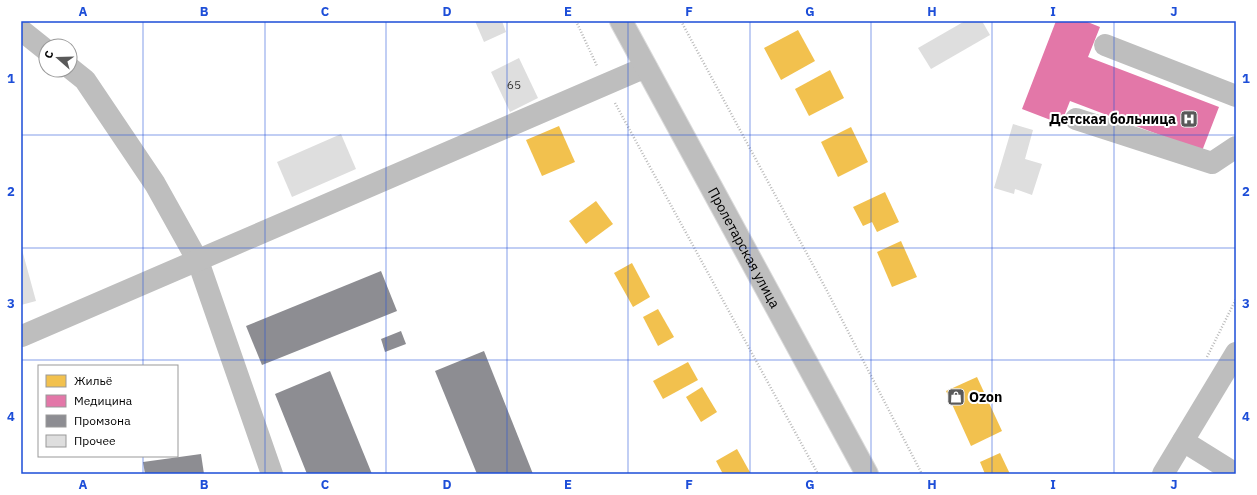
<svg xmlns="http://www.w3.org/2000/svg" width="1257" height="495" font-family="'IBM Plex Sans',sans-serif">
<rect width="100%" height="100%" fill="#fff"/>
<g fill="#f2c14e">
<polygon points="798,30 815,61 781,80 764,48"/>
<polygon points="830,70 844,98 809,116 795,89"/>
<polygon points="559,126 575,162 542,176 526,140"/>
<polygon points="851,127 868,162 838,177 821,142"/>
<polygon points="885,192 899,222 877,232 872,222 863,226 853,207"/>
<polygon points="596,201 613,224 586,244 569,221"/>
<polygon points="901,241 917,277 892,287 877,252"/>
<polygon points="632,263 650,297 633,307 614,273"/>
<polygon points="658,309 674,337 658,346 643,317"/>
<polygon points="688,362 698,380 663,399 653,381"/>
<polygon points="977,377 1002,431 971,446 946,391"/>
<polygon points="702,387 717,412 701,422 686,397"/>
<polygon points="737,449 751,474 723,474 716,461"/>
<polygon points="1000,453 1010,474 985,474 980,462"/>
</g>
<polygon fill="#e377a8" points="1056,21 1085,21 1100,27 1088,57 1219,107 1202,151 1070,101 1061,124 1022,109"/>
<g fill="#8d8d92">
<polygon points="381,271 397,311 262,365 246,326"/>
<polygon points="401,331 406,344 385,352 381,339"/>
<polygon points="484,351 533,474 477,474 435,371"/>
<polygon points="330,371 372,474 307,474 275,394"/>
<polygon points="201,454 204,474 145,474 143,462"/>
</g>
<g fill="#dedede">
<polygon points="475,21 502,21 506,32 484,42"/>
<polygon points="965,21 982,21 990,35 931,69 918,48"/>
<polygon points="519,58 538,98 510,112 491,72"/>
<polygon points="1013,124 1033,130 1025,159 1042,164 1032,195 1015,189 1014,194 994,188"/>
<polygon points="341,134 356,169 292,197 277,162"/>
<polygon points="21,246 36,301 21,305"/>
</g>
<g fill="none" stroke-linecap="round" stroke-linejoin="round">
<defs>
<g id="major">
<path id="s1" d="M621,21L867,474"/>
</g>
</defs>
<use href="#major" stroke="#dbdbdb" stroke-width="24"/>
<g stroke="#b9b9b9" stroke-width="2.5" stroke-dasharray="1 2" stroke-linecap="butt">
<polyline points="576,21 597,66"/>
<polyline points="681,21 826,289 922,474"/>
<polyline points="615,103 818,474"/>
<polyline points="1207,357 1236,299"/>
</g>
<g stroke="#bebebe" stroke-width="22">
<polyline points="21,30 46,50"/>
<polyline points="1105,45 1236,96"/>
<polyline points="70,68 85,80 155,184 198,261 272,474"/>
<polyline points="1076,119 1212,163 1236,147"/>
<polyline points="22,336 646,67"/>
<polyline points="1183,441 1236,474"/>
<polyline points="1163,474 1236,353"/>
</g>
<use href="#major" stroke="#bebebe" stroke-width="22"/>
</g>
<path fill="none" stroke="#1d4ed8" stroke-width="1" stroke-opacity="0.55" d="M143,21V366M265,21V474M386,21V474M507,21V474M628,21V474M750,21V474M871,21V474M992,21V474M1114,21V474M21,135H1236M21,248H1236M21,360H1236M143,456V474"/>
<defs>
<symbol id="hospital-square" viewBox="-11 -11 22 22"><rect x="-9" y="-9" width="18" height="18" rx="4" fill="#595959" stroke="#fff"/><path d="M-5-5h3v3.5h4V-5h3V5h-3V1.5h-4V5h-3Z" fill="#fff"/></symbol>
<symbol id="shop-square" viewBox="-11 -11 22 22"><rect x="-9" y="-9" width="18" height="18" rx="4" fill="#595959" stroke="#fff"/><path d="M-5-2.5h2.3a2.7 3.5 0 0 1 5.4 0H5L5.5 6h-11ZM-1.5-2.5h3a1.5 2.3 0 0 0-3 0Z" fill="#fff"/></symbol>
</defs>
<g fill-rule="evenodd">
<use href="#hospital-square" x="1179" y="109" width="20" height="20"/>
<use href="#shop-square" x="946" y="387" width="20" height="20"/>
</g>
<g text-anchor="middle" stroke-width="4" stroke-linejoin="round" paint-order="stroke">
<g font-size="12" fill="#383838">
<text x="514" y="89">65</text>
</g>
<g font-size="14" font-weight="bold" fill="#000" stroke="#fff" text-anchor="end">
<text x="1176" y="124">Детская больница</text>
<text x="969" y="402" text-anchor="start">Ozon</text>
</g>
<g font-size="14" fill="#000" stroke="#fff">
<text dy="5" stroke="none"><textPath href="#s1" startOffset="258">Пролетарская улица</textPath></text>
</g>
</g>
<rect width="1257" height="495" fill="none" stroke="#ffffff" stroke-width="44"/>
<rect x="38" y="365" width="140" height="92" fill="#ffffff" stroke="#999999"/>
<rect x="46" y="375" width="20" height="12" fill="#f2c14e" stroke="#999999"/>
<text x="74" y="385" font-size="12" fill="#000000">Жильё</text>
<rect x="46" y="395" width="20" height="12" fill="#e377a8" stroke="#999999"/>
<text x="74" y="405" font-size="12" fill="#000000">Медицина</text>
<rect x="46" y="415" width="20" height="12" fill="#8d8d92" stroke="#999999"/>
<text x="74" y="425" font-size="12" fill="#000000">Промзона</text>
<rect x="46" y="435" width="20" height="12" fill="#dedede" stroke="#999999"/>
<text x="74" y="445" font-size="12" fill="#000000">Прочее</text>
<g transform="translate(58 58) rotate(290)"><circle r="19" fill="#ffffff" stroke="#999999"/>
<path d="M0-3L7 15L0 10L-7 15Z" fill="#595959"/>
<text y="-6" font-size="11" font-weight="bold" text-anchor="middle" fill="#000000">С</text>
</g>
<rect x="22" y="22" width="1213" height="451" fill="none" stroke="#1d4ed8" stroke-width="1.5"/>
<g font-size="13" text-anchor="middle" font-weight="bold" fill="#1d4ed8">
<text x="83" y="16">A</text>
<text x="204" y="16">B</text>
<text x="325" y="16">C</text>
<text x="447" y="16">D</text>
<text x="568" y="16">E</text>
<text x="689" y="16">F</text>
<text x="810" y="16">G</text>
<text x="932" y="16">H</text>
<text x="1053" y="16">I</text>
<text x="1174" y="16">J</text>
<text x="11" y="83">1</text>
<text x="1246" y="83">1</text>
<text x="11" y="196">2</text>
<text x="1246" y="196">2</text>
<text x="11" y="308">3</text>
<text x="1246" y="308">3</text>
<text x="11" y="421">4</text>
<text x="1246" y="421">4</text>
<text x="83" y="489">A</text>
<text x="204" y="489">B</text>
<text x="325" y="489">C</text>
<text x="447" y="489">D</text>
<text x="568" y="489">E</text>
<text x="689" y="489">F</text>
<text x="810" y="489">G</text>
<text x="932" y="489">H</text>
<text x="1053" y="489">I</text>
<text x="1174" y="489">J</text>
</g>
</svg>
